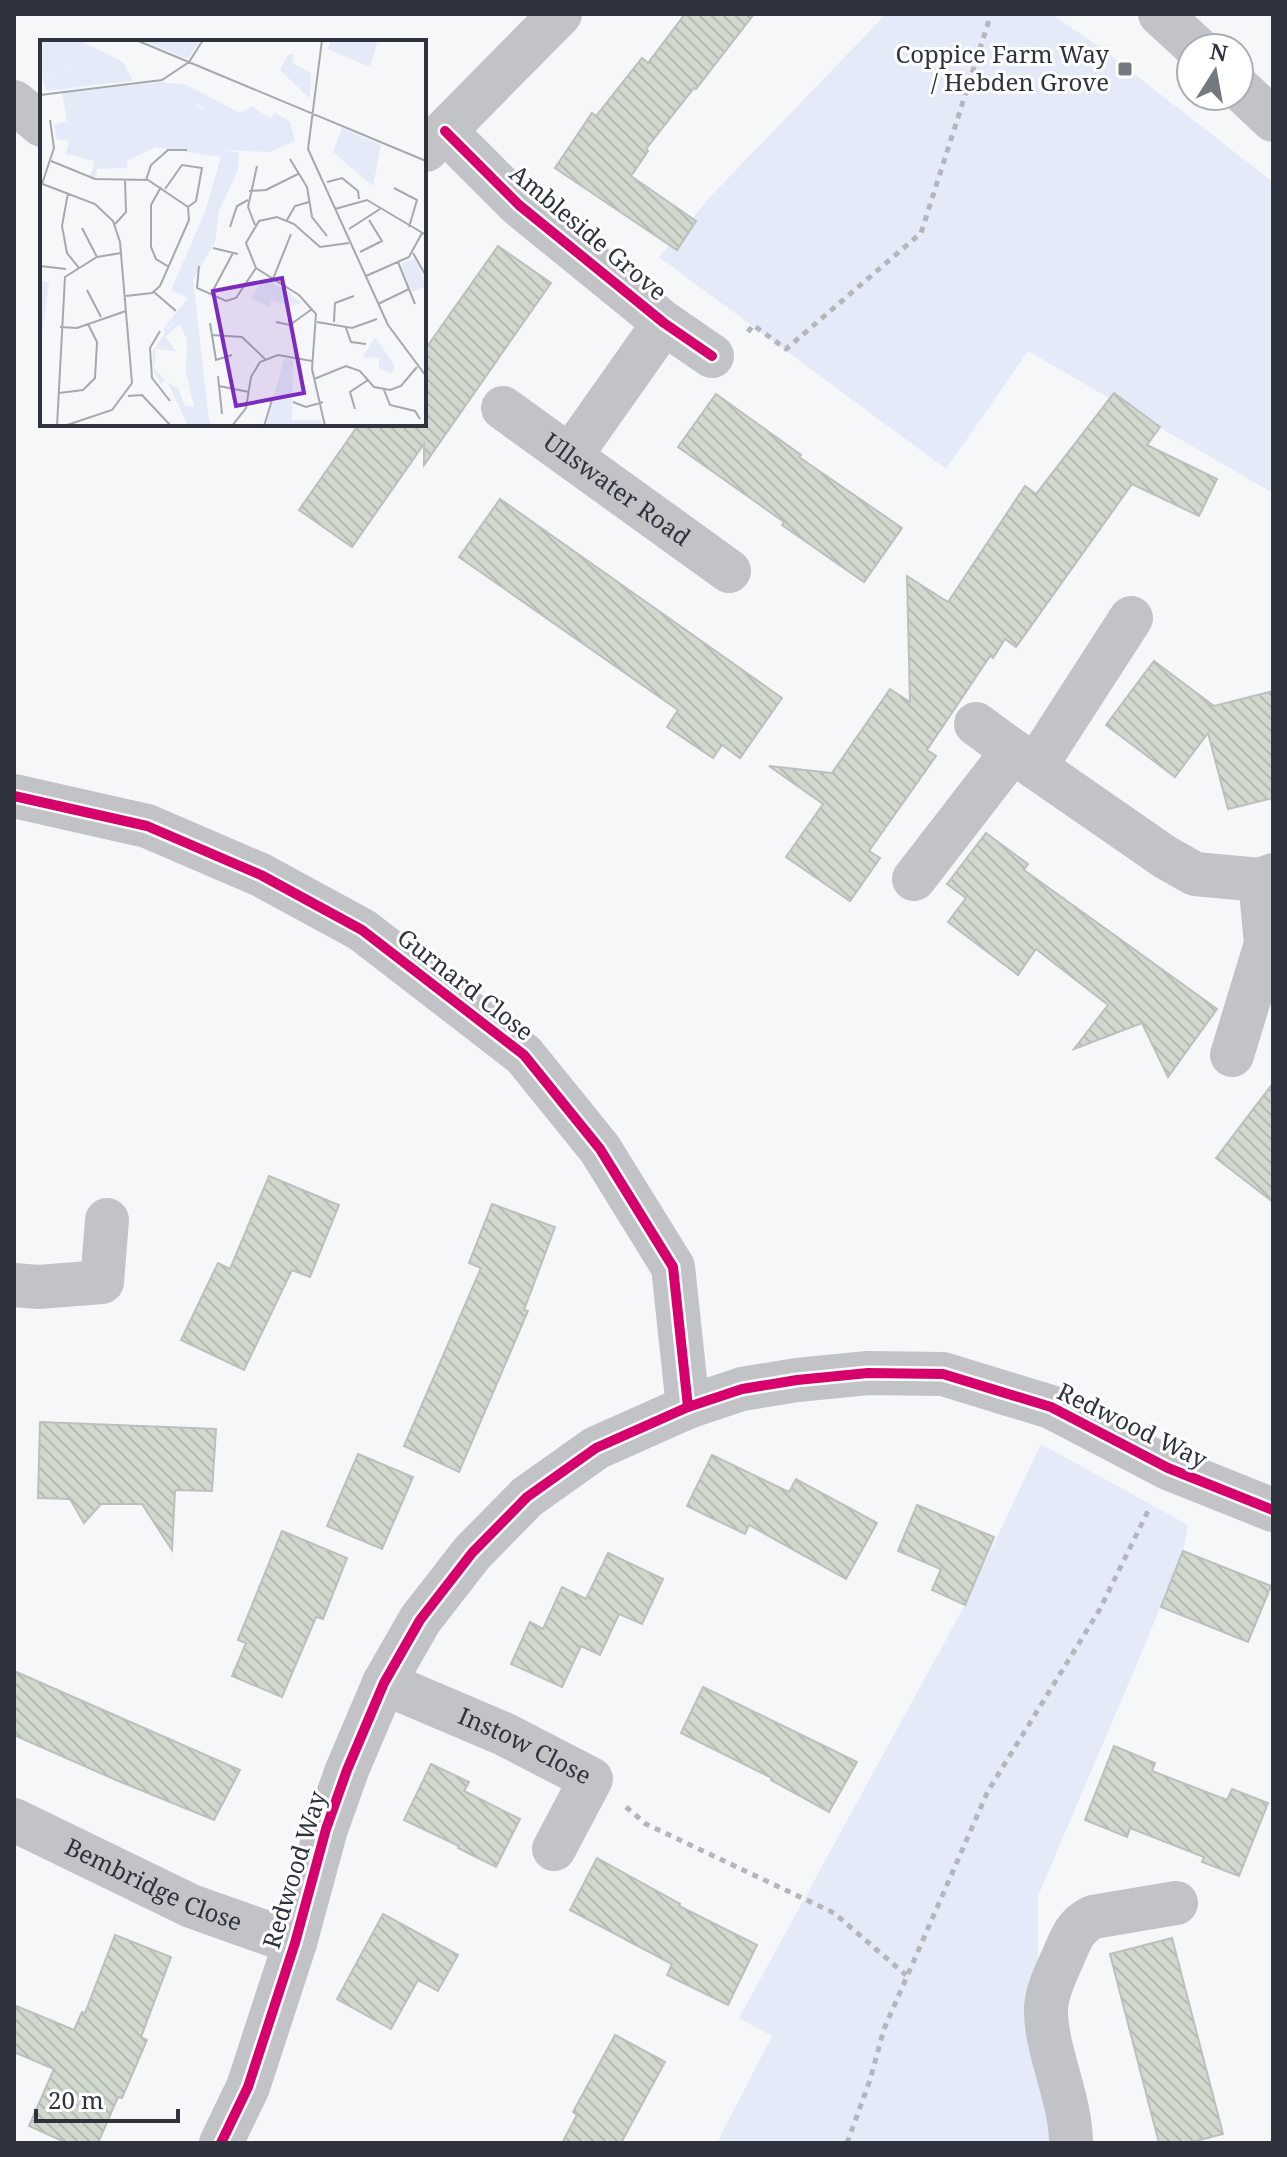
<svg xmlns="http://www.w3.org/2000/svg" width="1287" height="2157" font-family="'Noto Serif',serif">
<defs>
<pattern id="building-back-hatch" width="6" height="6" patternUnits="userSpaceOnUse" patternTransform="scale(2)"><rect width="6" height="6" fill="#d1d9ce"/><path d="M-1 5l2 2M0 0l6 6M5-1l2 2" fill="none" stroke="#b4bbb2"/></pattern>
</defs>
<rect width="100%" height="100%" fill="#f5f7f9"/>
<g fill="#e4eaf7">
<polygon points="886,14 1051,14 1097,45 1273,182 1273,493 1028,351 946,469 659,257 712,195"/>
<polygon points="1041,1444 1188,1525 1183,1551 1147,1640 1038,1896 1038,2063 1061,2143 717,2143 772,2036 739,2018 965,1605"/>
</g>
<g fill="url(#building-back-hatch)" stroke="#bcc0bc" stroke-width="2">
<polygon points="685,14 754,14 696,89 694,88 646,149 648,151 631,176 696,221 677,250 555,168 592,113 596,116 642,58 648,63"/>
<polygon points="498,246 551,283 424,465 424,444 352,547 299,510 359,424 424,424 424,351"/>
<polygon points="1114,393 1160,427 1147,445 1217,479 1199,516 1132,484 1016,647 1005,639 993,658 990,656 927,750 936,756 869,851 880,858 850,901 786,857 823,804 769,766 832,773 890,689 910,702 907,576 948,602 1025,486 1036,494"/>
<polygon points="716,394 801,455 799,457 902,528 864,582 782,525 784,522 678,447"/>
<polygon points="500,499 782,698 740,758 722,745 713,758 667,727 678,710 459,557"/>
<polygon points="1154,661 1214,706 1273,691 1273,798 1228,809 1208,733 1175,777 1106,725"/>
<polygon points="986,833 1028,864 1024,870 1217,1009 1168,1077 1142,1023 1074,1049 1108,1005 1036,949 1018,975 948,922 966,898 947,884"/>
<polygon points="1273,1083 1273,1202 1216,1158"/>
<polygon points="269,1176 339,1205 310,1277 292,1270 244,1370 181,1340 218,1263 230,1269"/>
<polygon points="492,1204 555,1227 524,1310 528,1311 459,1472 404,1446 481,1268 469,1263"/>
<polygon points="40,1422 216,1429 212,1491 175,1490 172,1550 142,1504 101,1504 84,1523 70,1499 38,1498"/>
<polygon points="358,1454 413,1477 382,1549 327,1526"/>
<polygon points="712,1455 789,1492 796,1479 877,1523 846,1579 749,1525 745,1534 687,1506"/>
<polygon points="917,1505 994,1537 965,1605 932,1590 941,1569 898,1551"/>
<polygon points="282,1531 347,1558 323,1619 316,1617 282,1697 232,1676 246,1643 238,1640"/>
<polygon points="1183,1551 1271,1586 1248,1642 1161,1607"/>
<polygon points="608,1553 663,1579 642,1624 619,1614 600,1655 581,1646 562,1687 511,1664 530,1622 543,1629 562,1587 586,1599"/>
<polygon points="14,1671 240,1770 214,1820 116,1780 14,1735"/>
<polygon points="703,1687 857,1762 829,1812 771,1780 772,1778 681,1733"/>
<polygon points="1114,1746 1155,1763 1152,1771 1227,1800 1232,1789 1268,1803 1239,1876 1202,1862 1204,1857 1130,1828 1127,1837 1085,1820"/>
<polygon points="431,1764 469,1782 464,1791 520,1819 496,1867 458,1848 459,1846 404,1820"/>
<polygon points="597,1858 680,1904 679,1906 757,1945 728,2005 667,1975 672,1964 570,1910"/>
<polygon points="383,1914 458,1955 438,1991 418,1980 391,2029 337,1999"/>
<polygon points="115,1935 171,1957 141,2037 147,2040 122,2098 118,2097 98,2143 67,2143 29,2126 54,2069 14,2052 14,2005 74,2030 82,2012 85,2013"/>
<polygon points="1172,1938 1223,2134 1188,2143 1159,2143 1110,1954"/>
<polygon points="615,2035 665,2062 621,2143 562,2143 577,2115 573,2112"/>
</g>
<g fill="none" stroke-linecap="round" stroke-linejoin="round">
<g stroke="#b4b6b9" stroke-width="5" stroke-dasharray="6 6" stroke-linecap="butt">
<polyline points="748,332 753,325 786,349 921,233 991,14"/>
<polyline points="626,1807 646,1824 834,1913 906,1975"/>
<polyline points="847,2143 870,2080 884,2029 988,1791 1100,1609 1149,1509"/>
</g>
<g stroke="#c1c3c7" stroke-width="44">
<polyline points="1160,14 1197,48"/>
<polyline points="1239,88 1273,120"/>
<polyline points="14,102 42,125"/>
<polyline points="445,131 519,205 664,323 712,356"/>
<polyline points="426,150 560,14"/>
<path id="s1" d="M503,408L729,571"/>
<polyline points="571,455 664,323"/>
<polyline points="976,724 1035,767 1131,618"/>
<polyline points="1035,767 1165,857 1195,874 1260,880 1273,875"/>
<polyline points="14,796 147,826 261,875 362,930 524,1055 600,1149 673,1267 688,1407"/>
<polyline points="914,879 1013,751"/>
<polyline points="1232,1055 1266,944 1260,880"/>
<polyline points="14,1285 38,1287 102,1282 107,1220"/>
<path id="s2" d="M384,1683L504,1734L591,1779L554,1849"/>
<path id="s3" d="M14,1820L191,1906L295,1943"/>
<polyline points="221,2143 248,2087 295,1943 326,1829 347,1770 384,1683 420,1620 472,1553 527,1497 596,1448 688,1407 742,1389 797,1380 868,1373 943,1374 1051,1407 1168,1468 1273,1510"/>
<path d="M1071,2143C1071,2098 1045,2050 1046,2008C1047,1990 1057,1971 1064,1955C1071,1938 1076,1925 1093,1917L1176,1903"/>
</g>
<defs>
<g id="cycleway">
<polyline points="445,131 519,205 664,323 712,356"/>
<polyline points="14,796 147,826 261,875 362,930 524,1055 600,1149 673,1267 688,1407"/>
<polyline points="221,2143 248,2087 295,1943 326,1829 347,1770 384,1683 420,1620 472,1553 527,1497 596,1448 688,1407 742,1389 797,1380 868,1373 943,1374 1051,1407 1168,1468 1273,1510"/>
</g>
</defs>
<use href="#cycleway" stroke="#fff" stroke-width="15"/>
<use href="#cycleway" stroke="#d6006c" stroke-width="10"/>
</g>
<rect fill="#74787f" stroke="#fff" stroke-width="3" x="1117" y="61" width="16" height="16" rx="4"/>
<g text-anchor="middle" stroke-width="6" stroke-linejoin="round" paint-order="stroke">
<g font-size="24" fill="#2e333e" stroke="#fff" text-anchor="end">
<text x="1109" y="63">Coppice Farm Way<tspan x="1109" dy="28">/ Hebden Grove</tspan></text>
</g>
<g font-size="24" fill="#2e333e" stroke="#fff">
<text transform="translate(588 233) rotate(40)" y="8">Ambleside Grove</text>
<text dy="8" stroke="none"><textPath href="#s1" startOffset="140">Ullswater Road</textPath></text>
<text transform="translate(465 985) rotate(38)" y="8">Gurnard Close</text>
<text transform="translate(1132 1426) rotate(26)" y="8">Redwood Way</text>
<text dy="8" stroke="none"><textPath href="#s2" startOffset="154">Instow Close</textPath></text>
<text transform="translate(295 1870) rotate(-73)" y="8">Redwood Way</text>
<text dy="8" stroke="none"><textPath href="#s3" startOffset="154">Bembridge Close</textPath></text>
</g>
</g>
<g transform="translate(40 40)">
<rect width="386" height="386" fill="#f5f7f9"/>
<path d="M101,0H157L159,2L148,19ZM48,26L54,45L7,51L2,37ZM147,45L200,73L212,66L231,79L234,72L250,82L255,101L230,112L183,110L162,66L152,64ZM376,218L386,246L372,252L361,224Z" fill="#e4eaf7"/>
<path d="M254,14L252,23L271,33L270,59L240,30L248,15ZM140,271L145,273L161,373L148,386L128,343L138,348L145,366L154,367L146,332L147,300L140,284L125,297L136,311L116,309L114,328L125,340L121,344L114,332L112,312Z" fill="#e4eaf7"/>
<path d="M291,0H338L330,27L288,9Z" fill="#e4eaf7"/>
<path d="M0,0H39L83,22L93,41L54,45L47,26L0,37ZM122,42L147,45L152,63L184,80L183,110L199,113L198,130L179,171L175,203L153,239L169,381L174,386H148L145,376L159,371L145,273L140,272L124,293V288L148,258L131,250L165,172L181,117L116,107L88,120L87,128L57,129L56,138L50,136L55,121L26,114L29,101L17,99L14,85L27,81L22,53ZM302,88L341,105L333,146L293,112ZM224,239L246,250L262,263L250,266L232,260L229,267L211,258ZM0,240L9,243L0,309ZM335,297L355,326L351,334L339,328V318L323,317ZM244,318L253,320L252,380H281L282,386H226Z" fill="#e4eaf7"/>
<path fill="none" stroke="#a5a9ae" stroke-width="2" d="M96,0L386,121M282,0L268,109L348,285L386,336M0,55L122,40L149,22L163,0M250,119L267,147L272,177L287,196M11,121L55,139L108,140L148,167L149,180L120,246L112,253L86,256M106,140L111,125L128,110H147M287,142L302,138L318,151L319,159M0,143L55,164L73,181L80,202L92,343L72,370L24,386M2,144L14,108L10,80M121,147L111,165V207L116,219L129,227M354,148L377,160L369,187M125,149L142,125L162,128L156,161L148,167M209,151L226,150L258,134M28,153L22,186L27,213L39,228M295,169L327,160L386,195M247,180L255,166L269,162M75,184L86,172L85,140M215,185L208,167L217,126M190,187L197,166L208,160M42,188L57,217M309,189L340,169M173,208L198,214M320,212L342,201L329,180M373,213L386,236M358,222L375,264M0,226L26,229M159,226L157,248L186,261L196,258L216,228M326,236L369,217L382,193M233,239L251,194M47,250L61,277M114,252L136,271M171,254L193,213M338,264L369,249M236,282L250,285L272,269M277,282L312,288L337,279M294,282L295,263L314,256M170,283L176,320L192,315M20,287L37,288L86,271M306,288L311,302L326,304M120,291L110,308L112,338L130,361M172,295L202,297L225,319M178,336L182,374M274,339L306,326L320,331L334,347L350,350L361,346L377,327M179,346L209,352M344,350L350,365L375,371L380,379M19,353L43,350L55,338L57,302L48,284M88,356L102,355L131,386M253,362L266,367L283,362M315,369L310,352L328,340M17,386L25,237L57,217L81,213M192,386L206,368L211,337L220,322L238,315L272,321M224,386L232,360M285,386L272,329L276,274L259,255L216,228L206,203L219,181L237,177L254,184L280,207L309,203"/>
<path fill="#7b2cbf" fill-opacity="0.15" stroke="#7b2cbf" stroke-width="4" d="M242,238L264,353L196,366L173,251Z"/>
<rect width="386" height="386" fill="none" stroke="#2e333e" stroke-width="4"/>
</g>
<rect width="1287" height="2157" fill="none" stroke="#2e333e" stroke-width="32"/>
<g transform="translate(1215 72) rotate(11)"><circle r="38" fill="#ffffff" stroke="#abadb2" stroke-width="2"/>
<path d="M0-6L14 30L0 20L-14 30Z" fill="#74787f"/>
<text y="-12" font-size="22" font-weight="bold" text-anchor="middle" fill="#2e333e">N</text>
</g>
<path d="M36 2109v12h142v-12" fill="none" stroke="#2e333e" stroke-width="4"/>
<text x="48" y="2109" font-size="24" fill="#2e333e" stroke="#ffffff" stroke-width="6" paint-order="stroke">20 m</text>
</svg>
